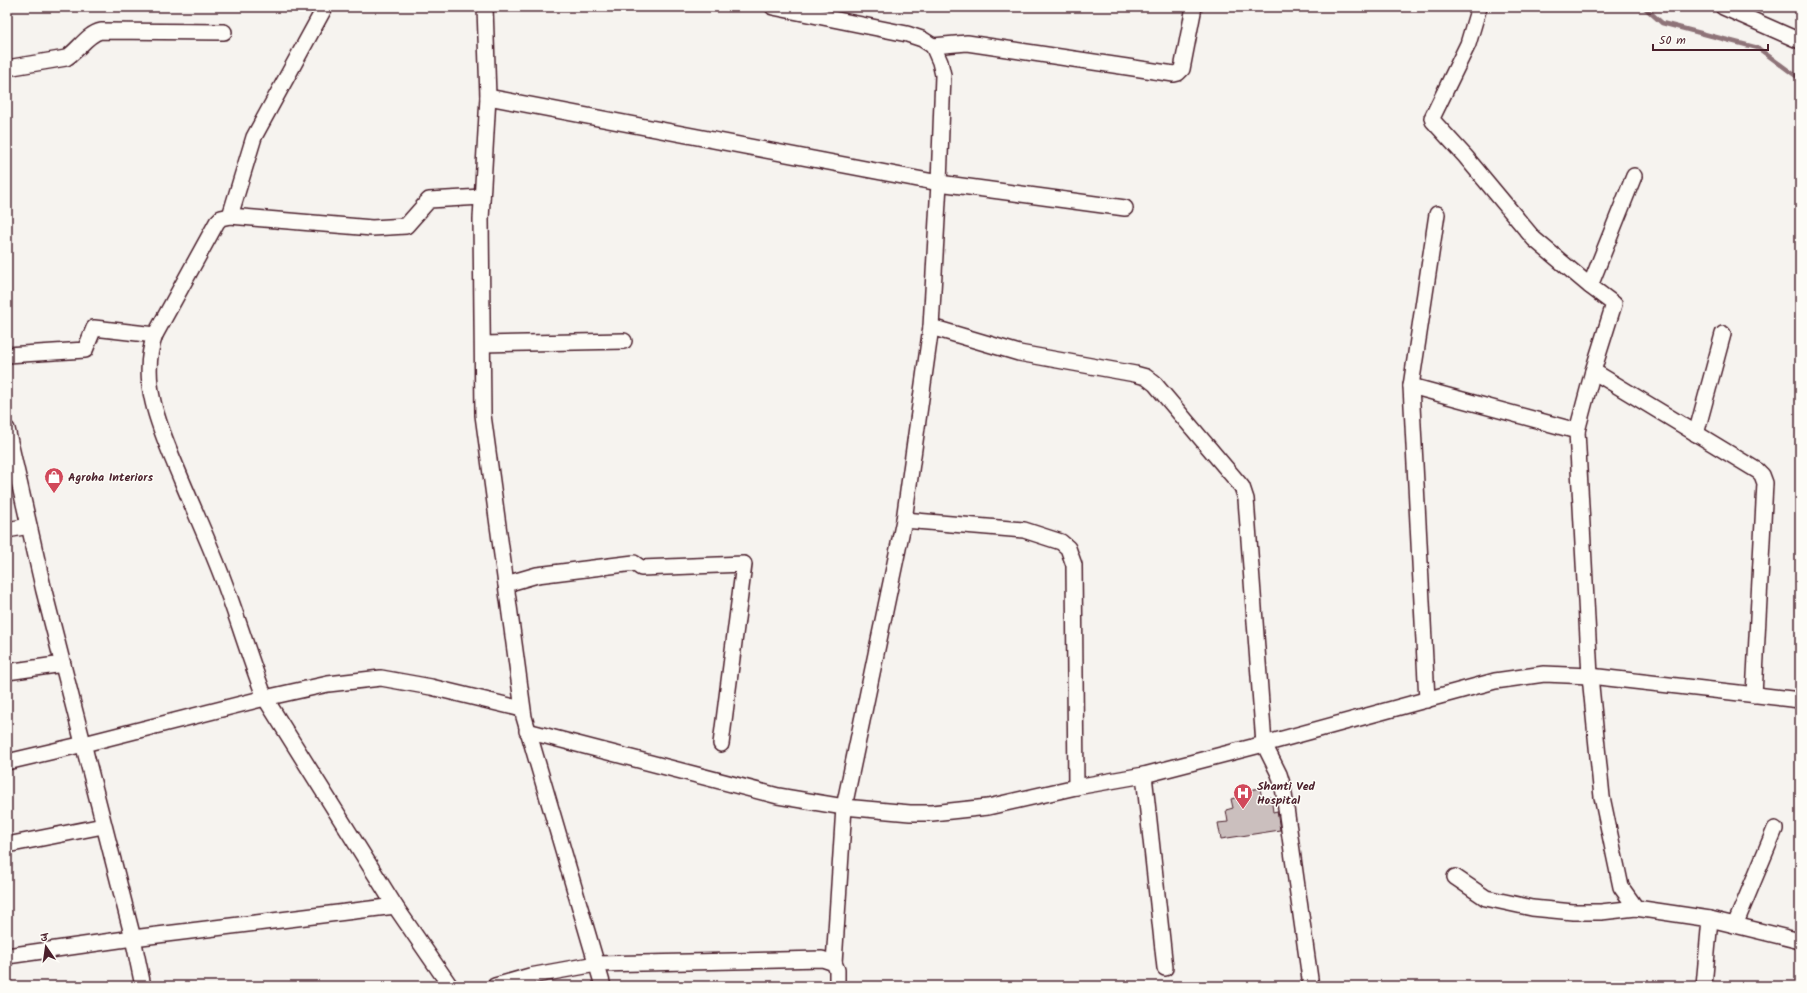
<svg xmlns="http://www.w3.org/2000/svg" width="1807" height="993" font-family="Kalam,'Playpen Sans Deva',sans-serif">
<rect width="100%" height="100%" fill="#f6f3ef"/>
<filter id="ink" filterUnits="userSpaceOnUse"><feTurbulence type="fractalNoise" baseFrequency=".025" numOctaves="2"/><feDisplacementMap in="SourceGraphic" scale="8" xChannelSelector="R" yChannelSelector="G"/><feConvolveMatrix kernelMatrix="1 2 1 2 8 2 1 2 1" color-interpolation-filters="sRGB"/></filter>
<g filter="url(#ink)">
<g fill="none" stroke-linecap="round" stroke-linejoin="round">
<polyline stroke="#8e7378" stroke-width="4.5" points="1644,7 1662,23 1758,48 1800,79"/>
</g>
<polygon fill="#cbbfbe" stroke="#4a1f2b" points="1260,788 1262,799 1271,797 1273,812 1277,811 1280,830 1221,839 1218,823 1228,822 1226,810 1233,808 1231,799 1239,797 1238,792"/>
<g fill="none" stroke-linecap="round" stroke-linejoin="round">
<defs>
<g id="minor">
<polyline points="485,7 488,97 481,219 483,415 524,717 603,986"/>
<polyline points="773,7 907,34 922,39 933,46 940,62 943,75 939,183 931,327 904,520 844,807 834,963"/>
<polyline points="1479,7 1468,44 1432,118 1433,121 1465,156 1534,239 1590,286 1614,304 1593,371"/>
<polyline points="1723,7 1800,41"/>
<polyline points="933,46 967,43 1174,74 1178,73 1182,69 1194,7"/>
<path d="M7,68L66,58C78,51 87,34 101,31L224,32"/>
<polyline points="488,97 939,183 1125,208"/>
<path d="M482,197L429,200L406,226L372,228L230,216L221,218L217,222L155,335C137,384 164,437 182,481C195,512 209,543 221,574C237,615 249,657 265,698L328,684L381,678L431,687L522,709"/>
<polyline points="230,216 254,137 325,7"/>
<polyline points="1590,286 1634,176"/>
<polyline points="931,327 1019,353 1135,374 1146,377 1155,384 1242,487 1246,499 1264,744 1279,774 1283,787 1311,986"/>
<polyline points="483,344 624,341"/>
<polyline points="7,355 85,350 94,328 155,335"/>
<polyline points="1411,386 1437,214"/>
<polyline points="7,429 44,591 133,938 143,986"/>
<polyline points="1577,431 1593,371 1758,471 1762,475 1765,483 1754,695"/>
<polyline points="1696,434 1723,334"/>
<polyline points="904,520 1024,530 1061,542 1068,548 1074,565 1076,787"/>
<polyline points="7,530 29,526"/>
<polyline points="506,584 537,575 634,563 641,568 744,564 721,744"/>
<polyline points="7,672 63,664"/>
<polyline points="1427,700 1411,386 1577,431 1590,676 1602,797 1621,887 1636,908 1710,919 1800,941"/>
<polyline points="527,731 778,796 844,807 910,813 932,813 988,807 1076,787 1144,775 1264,744 1495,681 1544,674 1590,676 1800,700"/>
<polyline points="7,762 84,744 265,698 395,906 450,986"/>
<polyline points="1144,775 1165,968"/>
<polyline points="7,845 103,826"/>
<polyline points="1455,877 1486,898 1532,908 1573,912 1601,912 1636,908"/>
<polyline points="1735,925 1775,829"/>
<polyline points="7,956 133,938 395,906"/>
<polyline points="495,986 530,976 596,964 822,959 834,963 837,970 837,986"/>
<polyline points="1704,986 1710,919"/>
</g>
</defs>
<use href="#minor" stroke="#4a1f2b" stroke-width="18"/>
<use href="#minor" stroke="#fdfcf7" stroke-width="15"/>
</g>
</g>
<defs>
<symbol id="shop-pin" viewBox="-11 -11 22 30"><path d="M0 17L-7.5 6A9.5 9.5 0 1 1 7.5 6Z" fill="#d1495b" stroke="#fdfcf7"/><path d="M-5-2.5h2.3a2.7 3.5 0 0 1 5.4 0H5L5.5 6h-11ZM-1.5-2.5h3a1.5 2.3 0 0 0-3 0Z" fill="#fff"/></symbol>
<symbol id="hospital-pin" viewBox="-11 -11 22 30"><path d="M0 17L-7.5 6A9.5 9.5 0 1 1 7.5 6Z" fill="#d1495b" stroke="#fdfcf7"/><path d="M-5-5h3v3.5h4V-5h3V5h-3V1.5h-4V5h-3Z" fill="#fff"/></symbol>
</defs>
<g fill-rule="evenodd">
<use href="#shop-pin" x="43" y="466" width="22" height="30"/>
<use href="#hospital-pin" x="1232" y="782" width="22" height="30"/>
</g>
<g text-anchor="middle" stroke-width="3" stroke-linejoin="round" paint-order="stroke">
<g font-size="12" font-weight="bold" fill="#4a1f2b" stroke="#fdfcf7" text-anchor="start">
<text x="68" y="481">Agroha Interiors</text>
<text x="1257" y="790">Shanti Ved<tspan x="1257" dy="14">Hospital</tspan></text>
</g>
</g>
<rect width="1807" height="993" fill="none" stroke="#fdfcf7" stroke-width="24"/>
<rect x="12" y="12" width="1783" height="969" fill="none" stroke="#4a1f2b" stroke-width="1.5" filter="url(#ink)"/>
<g transform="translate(46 947) rotate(347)" stroke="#fdfcf7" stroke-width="3" paint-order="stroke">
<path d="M0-3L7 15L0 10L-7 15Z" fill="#4a1f2b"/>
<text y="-6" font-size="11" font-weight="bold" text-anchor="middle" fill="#4a1f2b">उ</text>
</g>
<path d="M1653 44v6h115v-6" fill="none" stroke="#4a1f2b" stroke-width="2"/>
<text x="1659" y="44" font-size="12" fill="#4a1f2b" stroke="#fdfcf7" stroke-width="3" paint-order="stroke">50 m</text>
</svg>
